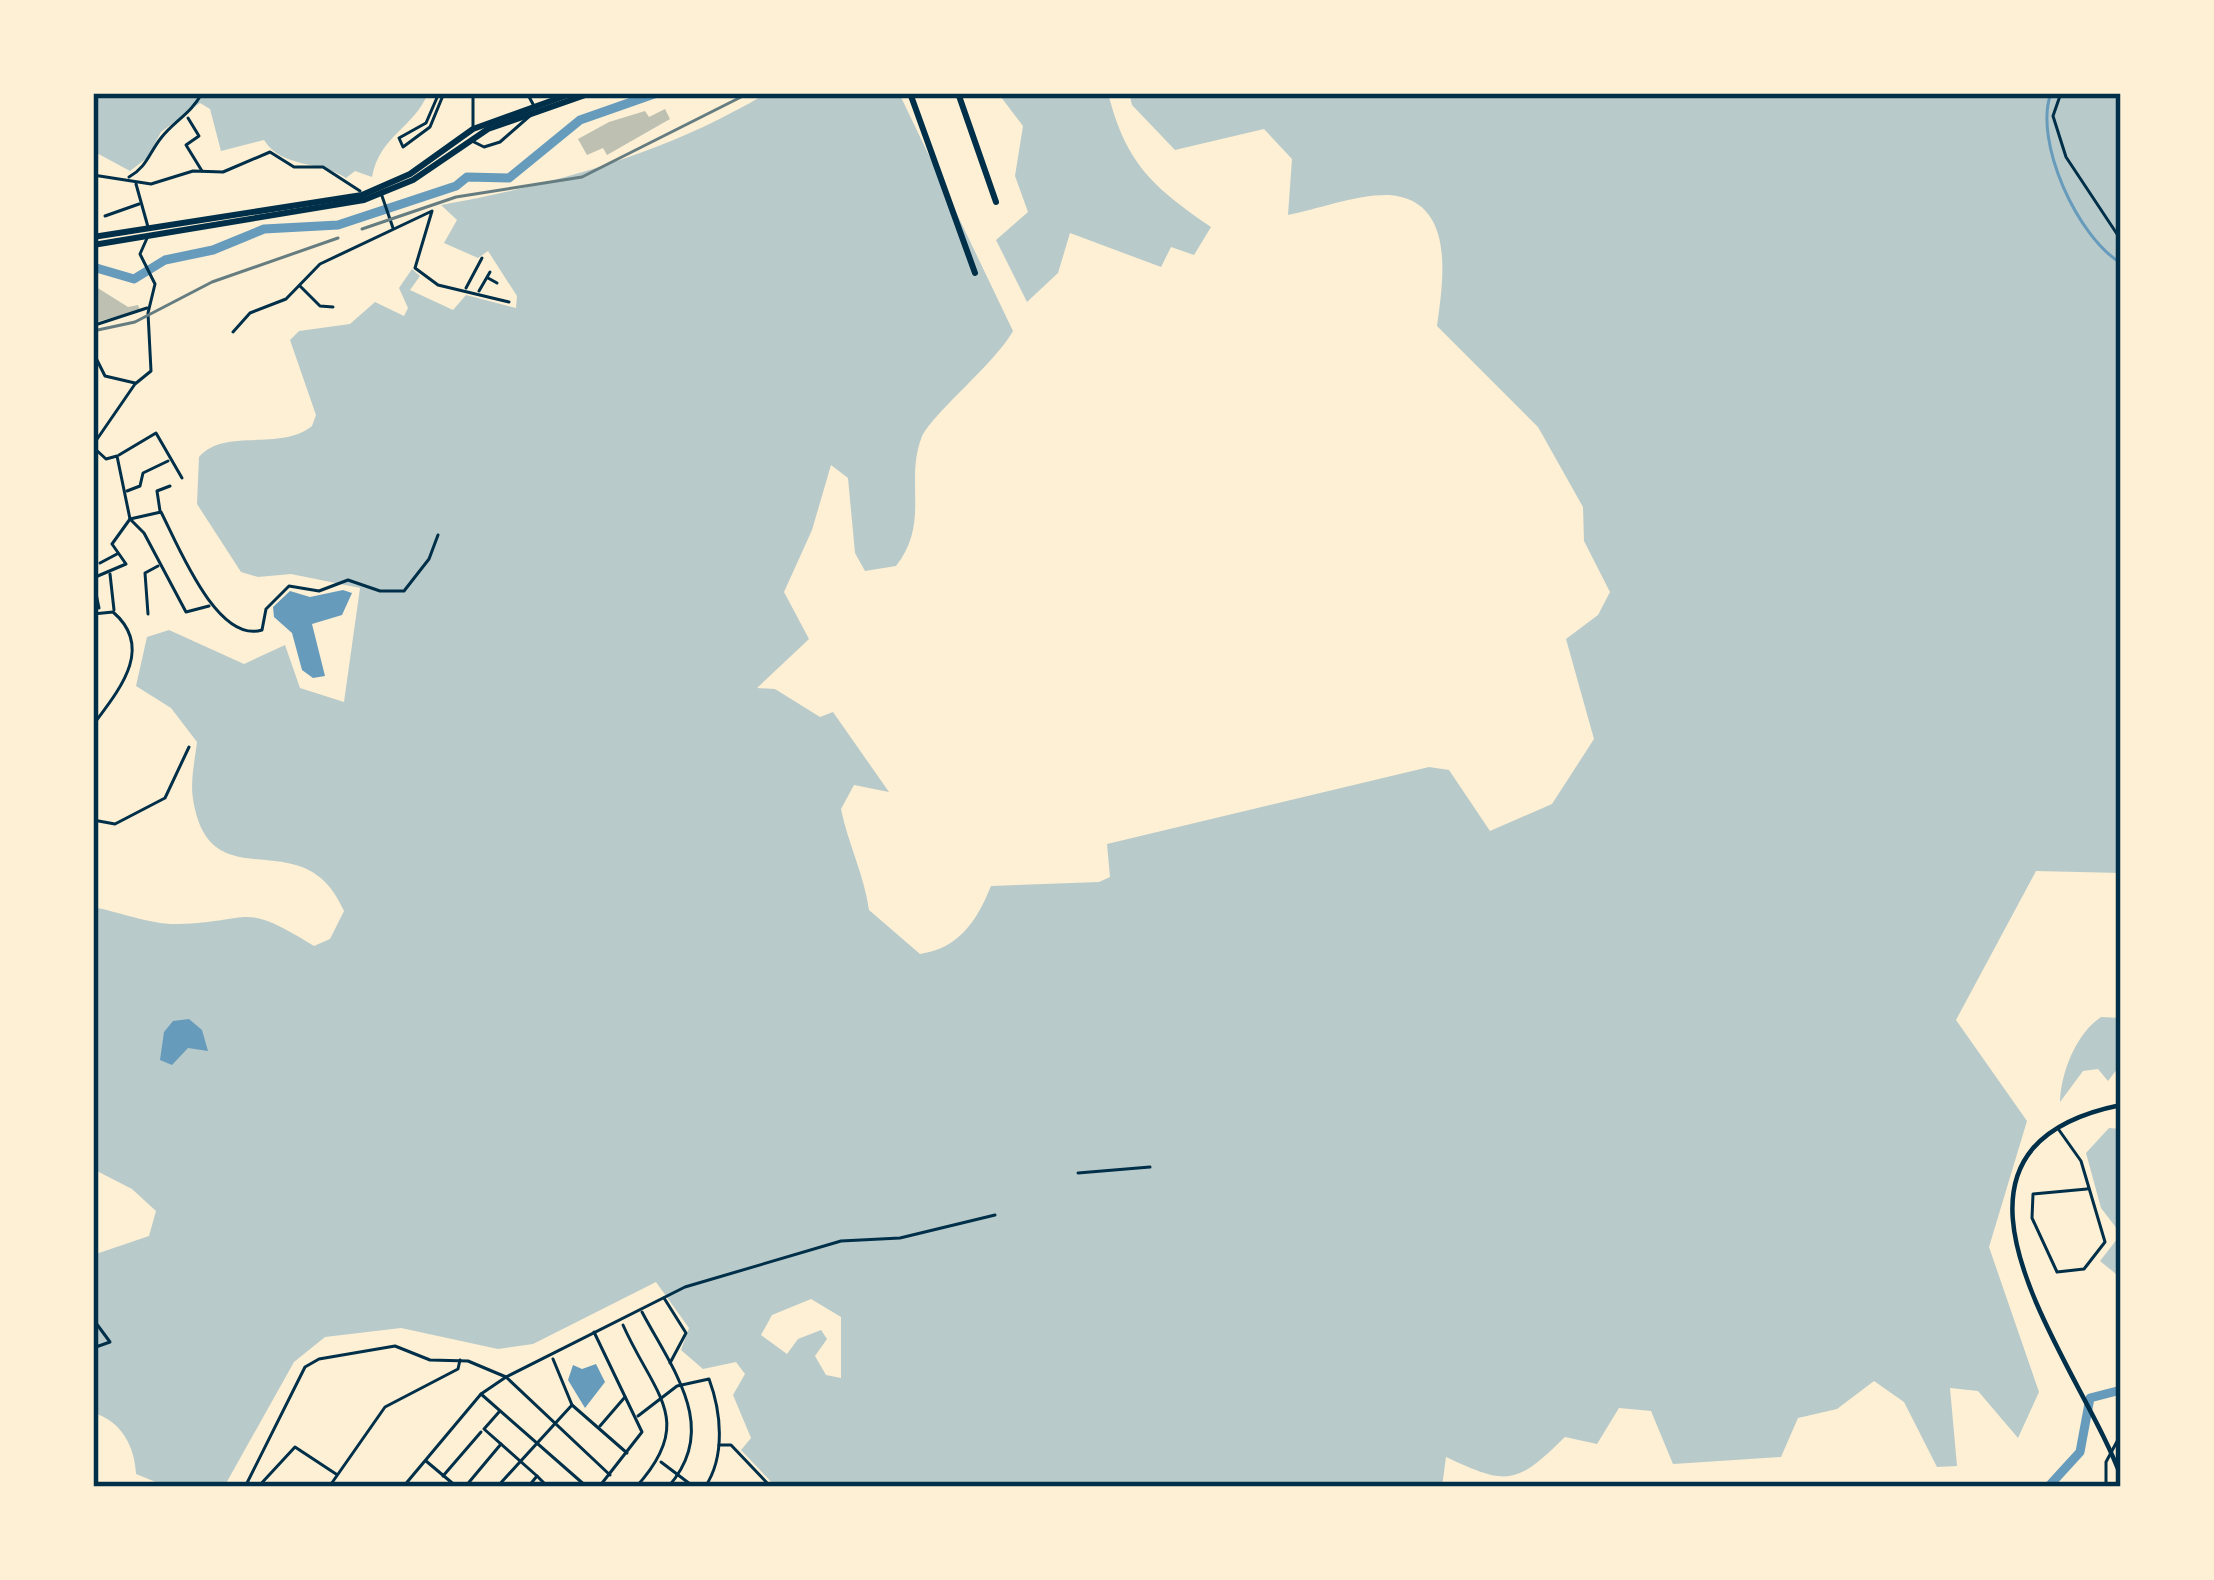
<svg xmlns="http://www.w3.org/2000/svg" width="2214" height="1580" font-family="'PT Serif',serif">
<rect width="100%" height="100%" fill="#fdf0d5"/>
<g fill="#b9caca" fill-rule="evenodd">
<path d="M93,93H428C414,128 380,135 372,177L355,171L346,178C320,160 282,169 264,140L221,151L210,109L200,103L161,132L147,158L130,171L93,151Z"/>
<path d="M767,93H899L1013,331C994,365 929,416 921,439C905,483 930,523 896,566L865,571L855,553L848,478L831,465L812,530L784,592L809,639L757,688L775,689L820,717L833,712L889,792L854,785L841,809C848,844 864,874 869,910L920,954C960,948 977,920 991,886L1099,882L1110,877L1107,844L1429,767L1449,770L1490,831L1552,804L1594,739L1566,639L1598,615L1610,592L1584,541L1583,507L1538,427L1437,326C1443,282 1457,200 1389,195C1358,194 1318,209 1288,215L1292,159L1264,129L1175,150L1132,105L1129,93H2121V873L2036,871L1956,1020L2027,1121L1989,1247L2039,1392L2018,1438L1978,1391L1950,1388L1957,1466L1937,1467L1904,1402L1874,1381L1837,1409L1798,1418L1781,1457L1673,1464L1651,1411L1619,1408L1597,1444L1565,1437C1516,1485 1508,1486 1446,1457L1442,1487H776L741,1450L751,1438L733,1395L745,1374L736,1362L703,1369L681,1350L689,1328L656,1282L533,1344L498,1349L401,1328L325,1337L294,1362L224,1487H168L136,1474C135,1447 121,1420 93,1413V1255L149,1236L156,1211L132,1189L93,1169V907C119,912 152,925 178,924C254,922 240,900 314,946L330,939L344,911C303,816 210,906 193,799C190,782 195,759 197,742L171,708L136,686L147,637L169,630L244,664L285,645L300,688L344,702L360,588L291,574L258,577L241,572L197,504L199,457C224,427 280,452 312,426L316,415L290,340L299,331L350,324L375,302L404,316L408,308L399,288L412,269L420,276L410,290L453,310L466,295L516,308L517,296L488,251L478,258L444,243L457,220L441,205C556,184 667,153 767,93ZM811,1299L841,1317V1378L826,1375L815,1356L827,1339L821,1330L798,1339L787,1354L761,1335L772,1315Z"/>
<path d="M998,93H1108C1126,164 1153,187 1211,227L1194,255L1171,247L1161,267L1070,233L1058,273L1027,302L996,240L1028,212L1015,176L1023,126Z"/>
<path d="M2101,1017L2121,1018V1064L2108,1081L2098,1069L2083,1071L2060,1102C2061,1072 2076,1034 2101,1017Z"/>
<polygon points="2109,1128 2121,1129 2121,1278 2100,1261 2121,1234 2101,1208 2086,1153"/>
</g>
<g fill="#669bbc">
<polygon points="343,590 352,593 342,615 312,624 325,676 313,678 302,670 292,633 274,617 273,607 290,591 310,597"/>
<polygon points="189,1019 202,1030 208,1051 188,1048 172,1065 160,1060 164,1032 173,1021"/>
<polygon points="596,1364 605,1382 585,1408 568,1380 573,1365 582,1369"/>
</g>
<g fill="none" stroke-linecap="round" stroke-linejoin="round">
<path stroke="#669bbc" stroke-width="3" d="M2051,93C2033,141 2078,238 2121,263"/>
<g stroke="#669bbc" stroke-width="9">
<polyline points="93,267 134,279 165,260 213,250 264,229 338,225 456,186 467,177 509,178 580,120 657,93"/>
<polyline points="2048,1487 2080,1452 2090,1398 2121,1390"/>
</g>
</g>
<g fill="#bec0b2">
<polygon points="665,109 670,119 607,155 603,148 587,155 578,139 609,122 645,111 649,117"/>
<polygon points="93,285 128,307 138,305 140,310 93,323"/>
</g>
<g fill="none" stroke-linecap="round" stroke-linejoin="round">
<g stroke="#003049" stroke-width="3">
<polyline points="439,93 426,123 399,138 403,147 430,127 444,93"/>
<polyline points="527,93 534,106"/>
<polyline points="2061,93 2053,116 2066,157 2121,240"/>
<polyline points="188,118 199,136 186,145 202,171"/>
<polyline points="474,142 484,147 500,142 532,114"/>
<polyline points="93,175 151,184 193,171 223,172 270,152 294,167 323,167 360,191"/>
<path d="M129,177C147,167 149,153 161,138C174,121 191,114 202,93"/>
<polyline points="136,184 148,227"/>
<polyline points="105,216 139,204"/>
<polyline points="488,278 497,283"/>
<polyline points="300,286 320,306 333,307"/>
<polyline points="466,288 482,258"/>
<polyline points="479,291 490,272"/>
<polyline points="98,324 147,308"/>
<polyline points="233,332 250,313 286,299 320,264 432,211 415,268 438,285 509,302"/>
<polyline points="96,358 105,376 135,383"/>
<polyline points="93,445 135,384 151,371 148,313 155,284 140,254 148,236"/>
<polyline points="93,447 106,459 117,456 130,519 144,533 186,612 209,606"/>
<polyline points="119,455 156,433 182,478"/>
<polyline points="127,491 140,486 143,473 168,461"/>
<polyline points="160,511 157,491 170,486"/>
<polyline points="100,563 117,554"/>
<polyline points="110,574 114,610"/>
<path d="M93,578L126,564L112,544L130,519L161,512C178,545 217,644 262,630L266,609L289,586L319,591L348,580L380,591H404L429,559L438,535"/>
<polyline points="93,579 99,608"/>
<path d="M93,614L113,612C155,648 119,690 93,725"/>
<polyline points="148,614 145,573 158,566"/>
<polyline points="93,820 115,824 165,798 189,747"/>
<polyline points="1078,1173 1150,1167"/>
<polyline points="664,1298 686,1333 670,1363"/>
<path d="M642,1312C672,1369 721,1428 668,1487"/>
<polyline points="93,1319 110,1342 93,1348"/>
<path d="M623,1325C654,1395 697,1420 636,1487"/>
<polyline points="594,1332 642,1432 599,1487"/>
<polyline points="481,1394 587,1487"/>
<polyline points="572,1405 627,1453"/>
<polyline points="499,1412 484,1429 537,1476"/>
<path d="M638,1416L677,1386L709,1379C721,1411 726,1456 705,1487"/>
<polyline points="600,1426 625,1397"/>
<polyline points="719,1445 731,1445 771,1487"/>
<polyline points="426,1461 457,1487"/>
<polyline points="661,1462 694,1487"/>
<polyline points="443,1476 481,1432"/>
<polyline points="245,1487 305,1367 319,1359 395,1346 430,1360 468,1361 506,1377 685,1287 841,1241 900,1238 995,1215"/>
<polyline points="258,1487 295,1447 336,1474"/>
<polyline points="329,1487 385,1407 458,1369 460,1360"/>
<polyline points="403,1487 481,1394 506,1377 610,1475"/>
<polyline points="465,1487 501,1444"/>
<polyline points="497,1487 572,1405 553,1359"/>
<polyline points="528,1487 537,1476 548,1487"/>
<polyline points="2106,1487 2106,1462 2121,1434"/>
</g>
<g stroke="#003049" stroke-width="3">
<polyline points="473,129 473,93"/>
<polyline points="382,196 393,228"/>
<polyline points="2059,1130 2081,1161 2105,1242 2084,1269 2057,1272 2032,1218 2033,1194 2087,1189"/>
</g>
<path stroke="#003049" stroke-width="4.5" d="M2121,1105C1898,1150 2081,1364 2121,1477"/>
<g stroke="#003049" stroke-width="6">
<polyline points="93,237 362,195 410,174 473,129 573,93"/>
<polyline points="93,245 364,200 413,180 488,129 591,93"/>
</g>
<g stroke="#003049" stroke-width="6">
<polyline points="910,93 975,273"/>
<polyline points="958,93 996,202"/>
</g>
<g stroke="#657d81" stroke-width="3">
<polyline points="362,229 456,197 582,177 749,93"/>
<polyline points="93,331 135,322 212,282 338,238"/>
</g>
</g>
<rect width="2214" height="1580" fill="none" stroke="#fdf0d5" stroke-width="192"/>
<rect x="96" y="96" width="2022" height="1388" fill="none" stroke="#003049" stroke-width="4.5"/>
</svg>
